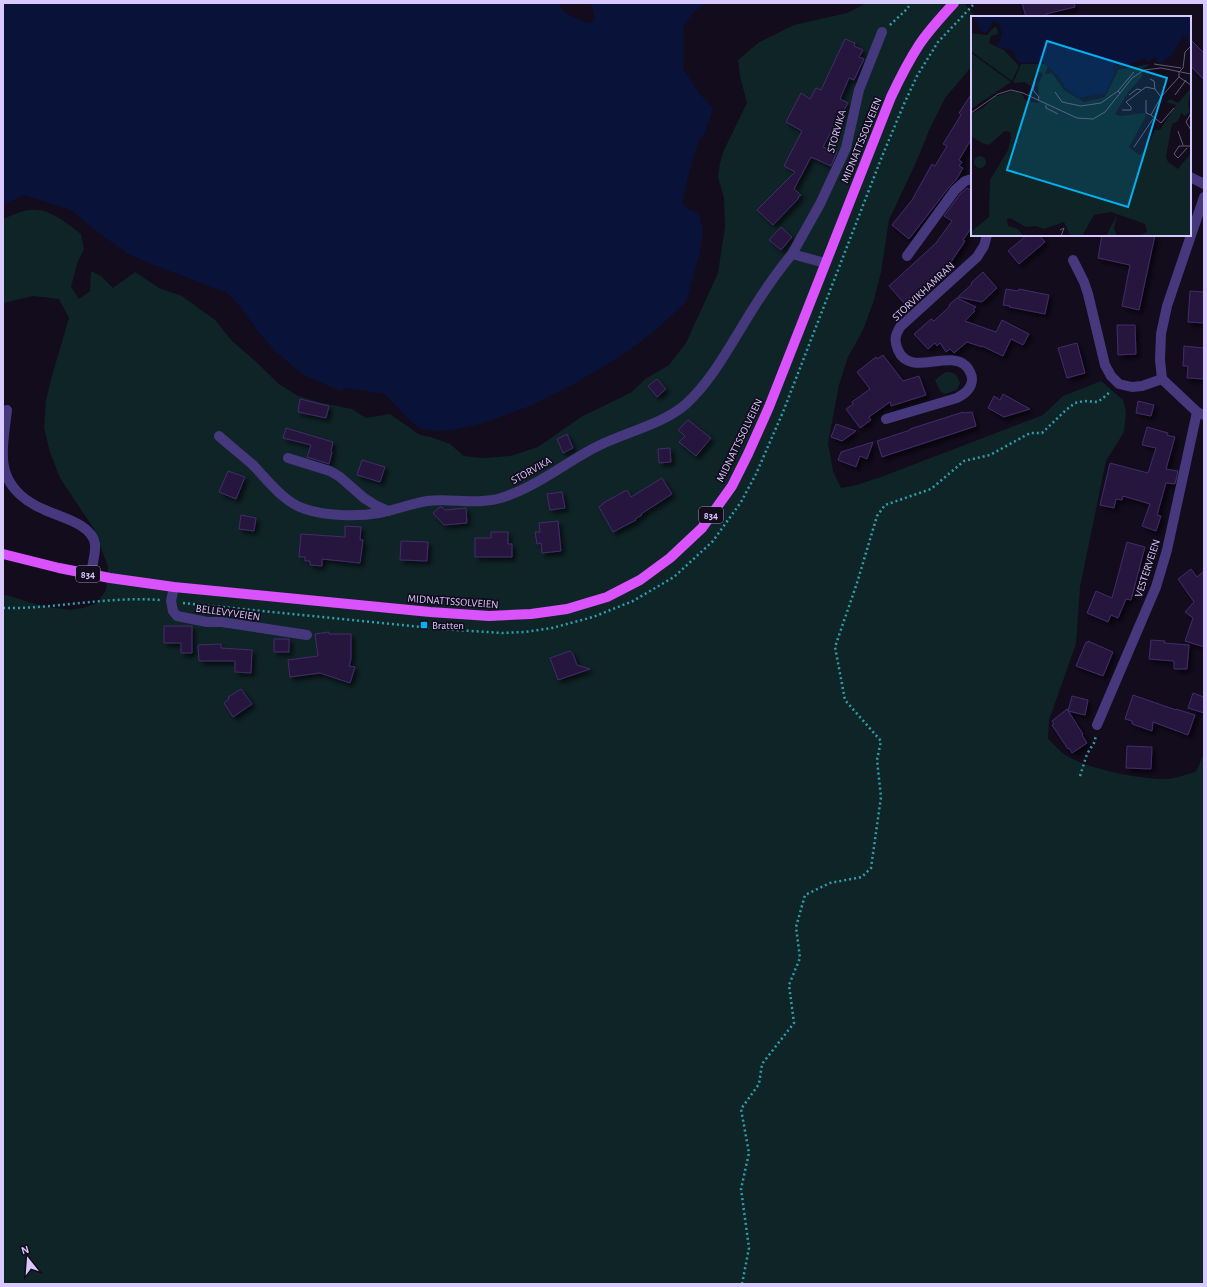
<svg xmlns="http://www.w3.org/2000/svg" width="1207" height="1287" font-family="'Alegreya Sans',sans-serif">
<defs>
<filter id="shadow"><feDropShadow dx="3.5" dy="3.5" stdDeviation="2" flood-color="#0009"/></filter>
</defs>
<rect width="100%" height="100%" fill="#120c1d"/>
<g fill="#0f2427">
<path d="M864,3H964L973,14V17H972V66L945,98L930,128L918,158L889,220L881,272L873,303L863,330L848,357L839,385L828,443L833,471L841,488L853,486L881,477L1043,415L1063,396L1101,381L1123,400L1126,412L1124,432L1106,461L1080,587L1076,644L1049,720L1048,739C1054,744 1060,752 1067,756C1088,769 1143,780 1168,779C1177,778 1187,774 1196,772L1204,753V1284H3V596L7,595L38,605L55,608L70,610L83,608L97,603L106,590L108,567L94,529L60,478L50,452L44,428L46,400L52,376L69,318L59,299L33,296L3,303V219C11,216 22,210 30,210C50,208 66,223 81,234L84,249L77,264L71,287L79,299L90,291L91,271L101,276L113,288L135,272L159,288L182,296L215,320L232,341L254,360L279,384L298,396L322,403L352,409L366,418L390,414L420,435L431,437L450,444L464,456L483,458L511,456L538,447L581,417L632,392L645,379L669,365L686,343L718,273L725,227L724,198L718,177L720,163L724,150L747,103L740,76L738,60L758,43L794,25L847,13L863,5Z"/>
<path d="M945,372C955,372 957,374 960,383L957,390L945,394L941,392L935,380Z"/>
</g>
<path fill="#091339" d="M3,3H561L560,6L565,13L587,23L594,21V13L590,3H706L694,12L685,23L683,30V68L698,92L713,108L705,133L699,140L692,161L682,202C687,210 691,211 699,213L703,231L700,252L686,302L657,329L627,352L576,383L530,406L480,424L452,430L435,431L420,428L408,419L385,394L346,388L340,391L302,374L276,352L260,334L246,314L228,293L146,262L127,253L100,234L71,210L24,195L3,205Z"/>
<g fill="#26183e" stroke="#422b6a" filter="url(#shadow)">
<polygon points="1022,3 1074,3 1075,7 1046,14 1046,17 1026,17"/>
<polygon points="845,39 855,43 854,46 863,50 859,57 864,59 854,80 849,78 840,99 848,103 840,117 839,117 823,147 837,152 831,166 811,157 794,189 801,195 798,197 799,198 773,225 757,210 795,172 784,166 802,131 786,122 801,93 810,99 816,88 821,90"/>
<polygon points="1190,39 1204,53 1204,80 1190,65"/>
<polygon points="972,93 972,138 959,160 962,162 959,166 963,168 956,180 950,186 909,239 892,225 912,200 932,164 935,166 947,146 943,144 961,115 959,113"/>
<polygon points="967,188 972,191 972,227 963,240 965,241 951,262 950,261 904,303 889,286 936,243 952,221 944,216 960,194"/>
<polygon points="781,227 792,237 781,250 769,240"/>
<polygon points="1027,235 1039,235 1045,242 1019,264 1008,251"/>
<polygon points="1102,235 1155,235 1139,310 1122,306 1130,265 1098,258"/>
<polygon points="983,272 997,288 982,302 958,297 972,284 971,283"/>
<polygon points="1006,289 1018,291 1019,289 1049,295 1045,314 1009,307 1010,306 1003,305"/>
<polygon points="1190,291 1204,292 1204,323 1188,322"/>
<polygon points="957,298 976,307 973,309 975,311 965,321 996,332 1002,320 1029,334 1023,345 1011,339 1003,356 982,346 982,347 967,342 954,353 950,349 946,352 940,343 937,346 935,343 928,349 914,334 931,319 934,321 949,307 949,306 950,304"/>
<polygon points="1117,325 1135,325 1136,354 1118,355"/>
<polygon points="1077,343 1085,373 1067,378 1058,348"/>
<polygon points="1184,346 1204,348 1204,379 1187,378 1188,366 1183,366"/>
<polygon points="883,355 903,381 919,376 926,395 891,406 890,402 869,417 871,420 860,428 846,409 853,404 852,402 870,389 857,372 876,357 877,359"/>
<polygon points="657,379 666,389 657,397 648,386"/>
<polygon points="1003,394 1030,409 1004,417 988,408 994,396 1000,400"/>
<polygon points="300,399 329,406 326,418 298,412"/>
<polygon points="1138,401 1154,405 1151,416 1136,413"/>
<polygon points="963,412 964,413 972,412 976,426 882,457 877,441 910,430 910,429"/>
<polygon points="688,420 711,438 696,456 679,442 685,436 678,430"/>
<polygon points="836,424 856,431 842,441 831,437"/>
<polygon points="1147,427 1168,433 1167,435 1175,437 1166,469 1178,471 1175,484 1166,483 1157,515 1161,516 1156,531 1142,526 1150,504 1123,496 1122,500 1116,499 1114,508 1100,505 1110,463 1148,473 1156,448 1142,445"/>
<polygon points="286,428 333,442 331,451 332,452 329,464 307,457 311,445 283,438"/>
<polygon points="567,434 573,448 563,453 557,439"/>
<polygon points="873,442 867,459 860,456 856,467 838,460 841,452"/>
<polygon points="670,448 671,462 659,463 658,449"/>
<polygon points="362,460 385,467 380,482 357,475"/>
<polygon points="228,471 245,477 236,499 219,492"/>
<polygon points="662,478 672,494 641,514 642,515 635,519 636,520 613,532 599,507 603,504 603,503 627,490 631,497"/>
<polygon points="562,492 565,508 550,510 547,494"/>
<polygon points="440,507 442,507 445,510 466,508 467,523 444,525 433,513"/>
<polygon points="241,515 256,518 254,531 239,529"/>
<polygon points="558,521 561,551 542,553 541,543 537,544 535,532 540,532 539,523"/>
<polygon points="345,526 361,527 360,540 363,540 360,563 322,559 322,566 310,565 310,561 305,561 305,557 299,557 301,534 345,537"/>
<polygon points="491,532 508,532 508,544 512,544 512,557 475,557 475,538 491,538"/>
<polygon points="401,541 428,542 427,561 400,560"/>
<polygon points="1127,542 1145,547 1131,600 1126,599 1118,618 1111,615 1108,622 1087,613 1096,591 1112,598"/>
<polygon points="1191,569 1197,577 1204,571 1204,647 1185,641 1193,618 1185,612 1194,602 1178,579"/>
<polygon points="164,626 192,626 192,653 181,653 181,643 164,643"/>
<polygon points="329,632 329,634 351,634 351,659 349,666 355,667 350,683 320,673 290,677 288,660 318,656 315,634"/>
<rect x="274" y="639" width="15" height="13"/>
<polygon points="1151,640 1165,641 1164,643 1189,645 1187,669 1174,669 1174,661 1149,659"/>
<polygon points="1088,641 1113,652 1103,676 1076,666 1086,642 1088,643"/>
<polygon points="221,644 221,648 252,650 251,673 235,672 235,661 199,661 198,645"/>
<polygon points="570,651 573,654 577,665 590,669 558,680 550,658"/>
<polygon points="241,689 252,704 233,717 224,703 229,699 228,697"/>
<polygon points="1193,693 1204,697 1204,713 1188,708"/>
<polygon points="1133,695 1176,710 1176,709 1195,715 1188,735 1153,722 1152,731 1132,724 1132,721 1125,719"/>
<polygon points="1072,696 1088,700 1085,715 1068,711"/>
<polygon points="1067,709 1083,734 1082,735 1087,743 1072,753 1069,748 1068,749 1052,725 1054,724 1052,721"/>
<polygon points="1127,746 1152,747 1151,769 1126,768"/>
</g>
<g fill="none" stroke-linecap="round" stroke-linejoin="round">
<g stroke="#2f9fad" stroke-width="2.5" stroke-dasharray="2 3" stroke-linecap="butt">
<polyline points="890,25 908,8 910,3"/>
<polyline points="183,603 441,629 502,633 525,632 552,628 593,617 633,601 674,577 713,541 741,502 756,474 783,412 881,159 904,104 917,76 938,42 975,3"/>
<path d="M3,608C56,609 108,596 160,600"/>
<polyline points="1080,776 1087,754 1094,743 1096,736"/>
<polyline points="742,1284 749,1248 741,1189 749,1153 741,1109 759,1084 762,1064 794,1023 789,985 800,958 796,927 805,895 830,883 862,877 871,868 881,797 877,760 881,741 845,700 835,647 857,583 877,516 885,505 931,489 964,461 990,455 1030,433 1042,433 1066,410 1075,403 1084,401 1097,402 1102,399 1111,391"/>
</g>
<g stroke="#46387c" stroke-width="10">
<polyline points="1190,177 1204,184"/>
<polyline points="1204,197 1167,306 1161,334 1160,360 1162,379 1197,412 1204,415"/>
<polyline points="792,254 820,204 846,148 859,90 882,32"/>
<polyline points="907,256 955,190 965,181 972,179"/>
<polyline points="1073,260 1084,282 1088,294 1105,365 1111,376 1119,384 1132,387 1142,386 1162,379"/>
<path d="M7,410C5,428 0,454 5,471C10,489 26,502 43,509C58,517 92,523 95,544C96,553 92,565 91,574"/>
<path d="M886,419L957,398C964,394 972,389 972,379C972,375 969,369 966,366C948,349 910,378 898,350C894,340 895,336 900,327L977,257L984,246L987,235"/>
<path d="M219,436C230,446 243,456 254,466C268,481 285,503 305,509C326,516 357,517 379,513C395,510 410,504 427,501C451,498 477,505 501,498C537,487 567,461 600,445C627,432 665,423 686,404C709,383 724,356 740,330C756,303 772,278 792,254L825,263"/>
<polyline points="288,458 330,471 340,477 364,498 375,505 388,511"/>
<polyline points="174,587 171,601 173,611 177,616 207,622 222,622 307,635"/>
<polyline points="1097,725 1156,587 1167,550 1197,412"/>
</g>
<path stroke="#da52fc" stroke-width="10" d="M3,554L59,568L110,578L174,587L430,612L489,616L531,614L567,609L607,597L640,580L670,558L702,528L732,486L748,454L769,407L891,97C899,80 908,62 919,45C929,30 942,16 954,3"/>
</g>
<rect fill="#04b0ef" stroke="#120c1d" stroke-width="1.5" x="420" y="621" width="8" height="8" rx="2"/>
<g text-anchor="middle" stroke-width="3.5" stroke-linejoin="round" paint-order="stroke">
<g fill="#120c1d" stroke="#9d90ba" stroke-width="1">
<rect x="699" y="507" width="24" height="16" rx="3"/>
<rect x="76" y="566" width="24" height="16" rx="3"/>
</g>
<g font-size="10" font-weight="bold" fill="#d8c9fe">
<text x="711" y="519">834</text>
<text x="88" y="578">834</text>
</g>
<g font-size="11" fill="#d8c9fe" stroke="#120c1d">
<text transform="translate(836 131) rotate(-74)" y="4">STORVIKA</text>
<text transform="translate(861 140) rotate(-68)" y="4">MIDNATTSSOLVEIEN</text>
<text transform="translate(923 291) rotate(-43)" y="4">STORVIKHAMRAN</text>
<text transform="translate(739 440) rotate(-64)" y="4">MIDNATTSSOLVEIEN</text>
<text transform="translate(531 470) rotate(-29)" y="4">STORVIKA</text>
<text transform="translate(1147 568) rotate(-72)" y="4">VESTERVEIEN</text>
<text transform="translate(453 601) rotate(4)" y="4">MIDNATTSSOLVEIEN</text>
<text transform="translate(228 612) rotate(8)" y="4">BELLEVYVEIEN</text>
</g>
<g font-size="11" fill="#d8c9fe" stroke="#120c1d" text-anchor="start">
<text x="432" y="629">Bratten</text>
</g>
</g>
<g transform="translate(971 16)">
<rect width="220" height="220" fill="#120c1d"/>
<path d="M23,11L26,12L27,18L20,20L18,27L33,34L48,50L41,65L0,35V17L16,19ZM0,37L40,66L0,93ZM50,48H74L77,51L74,58L81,57L93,74L113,86L134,81L147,54L179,48L171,54V61L158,75L144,98L149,100L174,97L175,100L158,131L168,139L173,137L184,114H189L205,89L195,86L199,83L207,87L220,72L217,89L219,96L214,100L210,97L207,105L201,108L195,141L197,146L207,153L220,137V220H168L176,216L174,208L140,196L123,199L111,220L99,219L93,206L73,213L65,210L55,211L39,202L36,203L37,210L47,213L52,220H0V216L18,201L19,164L37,134L40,121L39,116L34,115L18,129L11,127L0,120V98L12,92L23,81L41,75L51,78L55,85L68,87L67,69L72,57L66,56L62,60L61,71L54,66L42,67ZM3 146a6 6 0 1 1 12 0a6 6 0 1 1-12 0ZM146,199L143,213L146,220H135Z" fill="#0f2427"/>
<path d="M0,0H220V27H216L217,21L212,20L200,40L191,47L186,46L185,40L177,46L175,42L156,49L144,48L142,53L143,58L135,77L108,82L94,72L89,62L72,46L50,47L44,43L45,40L41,34L26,31L31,17L28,7L22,5L16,16H11L4,2Z" fill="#091339"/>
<path fill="none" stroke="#615877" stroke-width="1" d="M183,48L210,52M208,61L220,69M179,63L183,65L184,73M64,66L62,74L68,81L67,85M147,75L163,56M84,76L91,86L110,90L130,87L147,75L149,77M158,79L166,73L170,74M204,79L215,64M175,84V97L180,99M75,89V92L87,98M203,92L190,107L180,99L190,81L208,61V56L212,52L214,36L220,30M151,94H160V91L155,86L175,71L184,73L190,81M0,97L27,78L40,74L52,77L106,102L122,103L134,96L161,62L173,54L190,52L220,58M220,97L215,106L220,114M207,115L212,129M163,131L182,103M216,132L207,142L203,138L208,130H220M89,214L93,212L90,220"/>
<path fill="#04b0ef" fill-opacity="0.15" stroke="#04b0ef" stroke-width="2" d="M76,25L196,62L157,191L36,154Z"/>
<rect width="220" height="220" fill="none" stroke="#d8c9fe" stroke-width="2"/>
</g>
<rect width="1207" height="1287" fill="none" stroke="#d8c9fe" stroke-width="8"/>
<g transform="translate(28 1259) rotate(343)" stroke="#120c1d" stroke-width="3" paint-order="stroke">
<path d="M0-3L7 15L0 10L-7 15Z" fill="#d8c9fe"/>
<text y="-6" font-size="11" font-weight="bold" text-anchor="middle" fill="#d8c9fe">N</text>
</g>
</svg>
